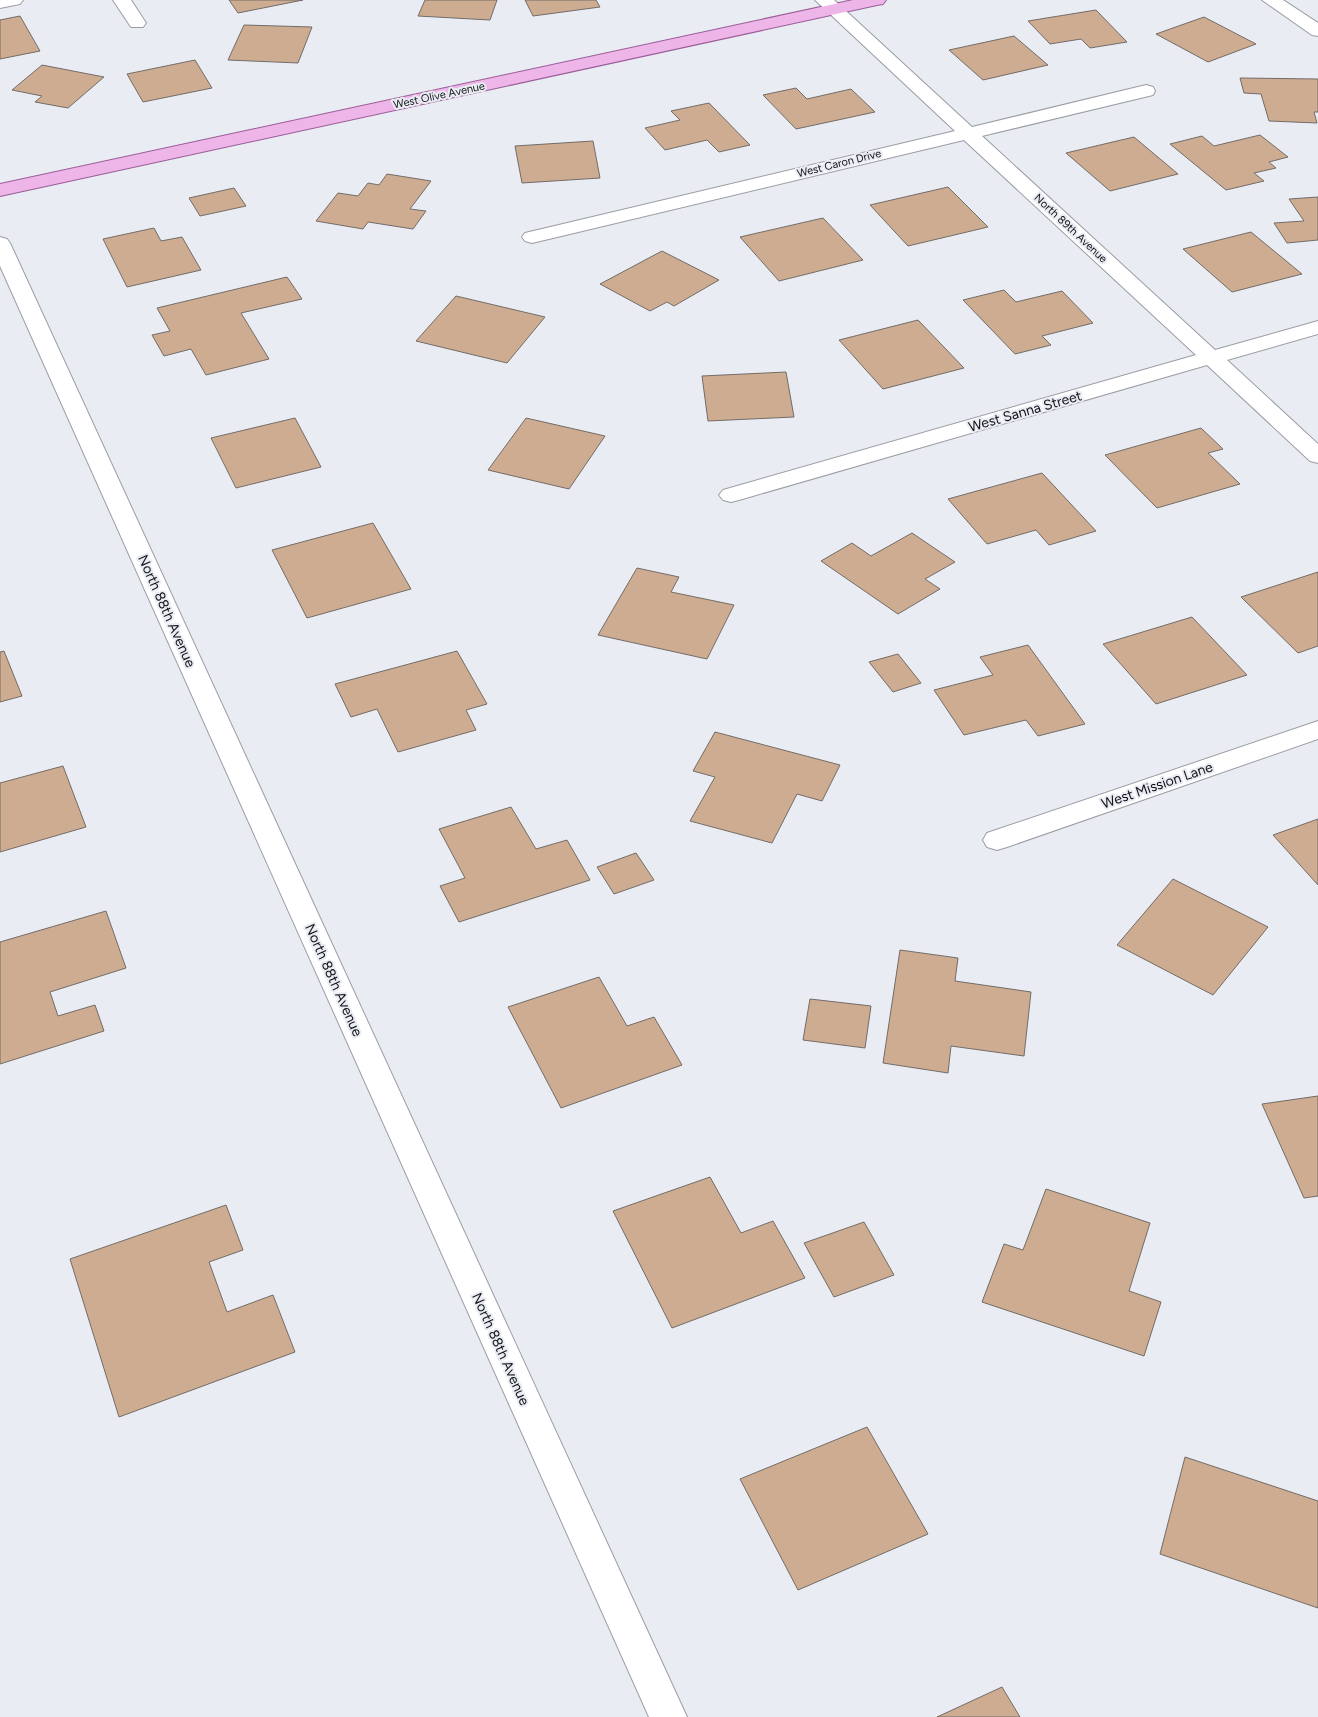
<svg xmlns="http://www.w3.org/2000/svg" width="1318" height="1717" font-family="Figtree,sans-serif">
<rect width="100%" height="100%" fill="#eaecf4"/>
<g fill="#ceac91" stroke="#726c67">
<polygon points="229,0 303,0 238,13"/>
<polygon points="425,0 497,0 490,20 418,16"/>
<polygon points="525,0 596,0 600,7 533,16"/>
<polygon points="1096,10 1127,42 1090,48 1081,39 1050,44 1028,21"/>
<polygon points="20,16 40,51 0,59 0,20"/>
<polygon points="1204,17 1256,44 1208,62 1156,34"/>
<polygon points="244,25 312,27 298,63 228,60"/>
<polygon points="1014,36 1048,65 983,80 949,50"/>
<polygon points="195,60 212,88 143,102 127,74"/>
<polygon points="42,65 104,77 68,108 35,102 42,96 12,90"/>
<polygon points="1240,78 1318,79 1318,112 1314,112 1317,123 1269,121 1261,94 1244,93"/>
<polygon points="796,88 807,99 851,89 875,112 796,129 763,95"/>
<polygon points="709,103 750,145 719,152 707,140 665,150 645,128 680,120 671,111"/>
<polygon points="1260,135 1288,157 1269,162 1276,168 1254,173 1264,181 1226,190 1170,144 1202,136 1214,146"/>
<polygon points="1134,137 1178,174 1110,191 1066,153"/>
<polygon points="593,141 600,178 522,183 515,146"/>
<polygon points="387,174 431,181 410,209 426,211 413,229 368,222 363,229 316,221 338,193 358,196 368,183 379,185"/>
<polygon points="948,187 988,227 908,246 870,205"/>
<polygon points="234,188 246,206 200,216 189,198"/>
<polygon points="1318,197 1318,240 1287,243 1274,223 1304,221 1289,199"/>
<polygon points="823,218 863,260 779,281 740,237"/>
<polygon points="154,228 161,241 182,237 201,270 127,287 103,239"/>
<polygon points="1251,232 1302,274 1232,292 1183,249"/>
<polygon points="662,251 719,280 674,306 667,302 650,311 600,284"/>
<polygon points="287,277 302,299 241,313 269,359 206,375 191,349 164,356 152,335 170,331 157,308"/>
<polygon points="1004,290 1016,302 1062,291 1093,323 1042,336 1051,345 1015,354 963,300"/>
<polygon points="456,296 545,317 507,363 416,341"/>
<polygon points="918,320 964,368 883,389 839,340"/>
<polygon points="786,372 794,417 708,421 702,376"/>
<polygon points="295,418 321,467 236,488 211,438"/>
<polygon points="526,418 605,436 569,489 488,470"/>
<polygon points="1201,428 1223,449 1208,453 1240,484 1157,508 1105,455"/>
<polygon points="1042,473 1096,531 1049,545 1036,530 987,544 948,499"/>
<polygon points="373,523 411,589 307,618 272,550"/>
<polygon points="912,533 955,562 925,579 940,589 898,614 821,561 852,543 871,556"/>
<polygon points="637,568 679,577 671,592 734,605 707,659 598,635"/>
<polygon points="1318,572 1318,646 1298,653 1241,597"/>
<polygon points="1192,617 1247,675 1156,704 1103,644"/>
<polygon points="1028,645 1085,724 1038,736 1026,720 964,735 934,690 993,675 980,657"/>
<polygon points="4,651 22,696 0,702 0,652"/>
<polygon points="457,651 487,704 466,710 476,730 398,752 377,709 351,717 335,684"/>
<polygon points="898,654 921,683 893,692 869,662"/>
<polygon points="715,732 840,765 822,801 797,794 772,843 690,821 715,777 693,771"/>
<polygon points="63,766 86,827 0,852 0,783"/>
<polygon points="511,807 536,849 567,840 590,880 459,922 440,886 465,878 439,829"/>
<polygon points="1318,819 1318,885 1273,835"/>
<polygon points="636,853 654,880 614,894 597,867"/>
<polygon points="1173,879 1268,927 1213,995 1117,945"/>
<polygon points="106,911 126,968 50,992 58,1016 95,1005 104,1031 0,1064 0,942"/>
<polygon points="900,950 958,958 955,981 1031,992 1024,1056 951,1046 948,1073 883,1063"/>
<polygon points="599,977 627,1026 654,1017 682,1065 561,1108 508,1007"/>
<polygon points="810,999 871,1006 865,1048 803,1040"/>
<polygon points="1318,1096 1318,1196 1304,1198 1262,1104"/>
<polygon points="710,1177 741,1233 773,1221 805,1278 672,1328 613,1211"/>
<polygon points="1046,1189 1150,1223 1129,1291 1161,1302 1144,1356 982,1302 1004,1244 1023,1250"/>
<polygon points="226,1205 243,1250 209,1262 227,1312 273,1295 295,1352 119,1417 70,1259"/>
<polygon points="864,1222 894,1275 834,1297 804,1243"/>
<polygon points="867,1427 928,1534 798,1590 740,1479"/>
<polygon points="1185,1457 1318,1501 1318,1608 1160,1554"/>
<polygon points="1002,1687 1020,1717 937,1717"/>
</g>
<g fill="none" stroke-linecap="round" stroke-linejoin="round">
<defs>
<g id="minor">
<polygon points="0,0 23,0 20,4 0,8"/>
<polygon points="113,0 131,0 146,23 143,27 131,27"/>
<polygon points="815,0 834,0 972,127 1146,85 1153,87 1155,91 1153,95 982,136 1215,350 1318,321 1318,334 1227,360 1318,444 1318,463 1310,461 1207,365 739,500 731,502 723,500 719,495 723,490 1196,355 964,140 532,243 525,241 522,237 525,233 955,131"/>
<polygon points="1262,0 1283,0 1318,23 1318,36 1312,35"/>
<polygon points="0,237 7,239 10,243 687,1717 649,1717 0,266"/>
<polygon points="1318,721 1318,739 1007,847 997,850 987,847 983,840 987,833"/>
</g>
<polygon id="major" points="853,0 886,0 883,4 877,5 0,196 0,184"/>
</defs>
<use href="#minor" stroke="#9b9ca4" stroke-width="2"/>
<use href="#major" stroke="#995c96" stroke-width="2"/>
<use href="#minor" fill="#fff" fill-rule="evenodd"/>
<use href="#major" fill="#eeb5e9" fill-rule="evenodd"/>
</g>
<g text-anchor="middle" stroke-width="4" stroke-linejoin="round" paint-order="stroke">
<g font-size="11" fill="#121316" stroke="#eaecf4">
<text transform="translate(439 95) rotate(-12)" y="4">West Olive Avenue</text>
<text transform="translate(839 163) rotate(-14)" y="4">West Caron Drive</text>
<text transform="translate(1071 228) rotate(43)" y="4">North 89th Avenue</text>
</g>
<g font-size="14" fill="#121316" stroke="#eaecf4">
<text transform="translate(1025 411) rotate(-16)" y="5">West Sanna Street</text>
<text transform="translate(167 611) rotate(66)" y="5">North 88th Avenue</text>
<text transform="translate(1157 785) rotate(-19)" y="5">West Mission Lane</text>
<text transform="translate(334 980) rotate(66)" y="5">North 88th Avenue</text>
<text transform="translate(501 1349) rotate(66)" y="5">North 88th Avenue</text>
</g>
</g>
</svg>
